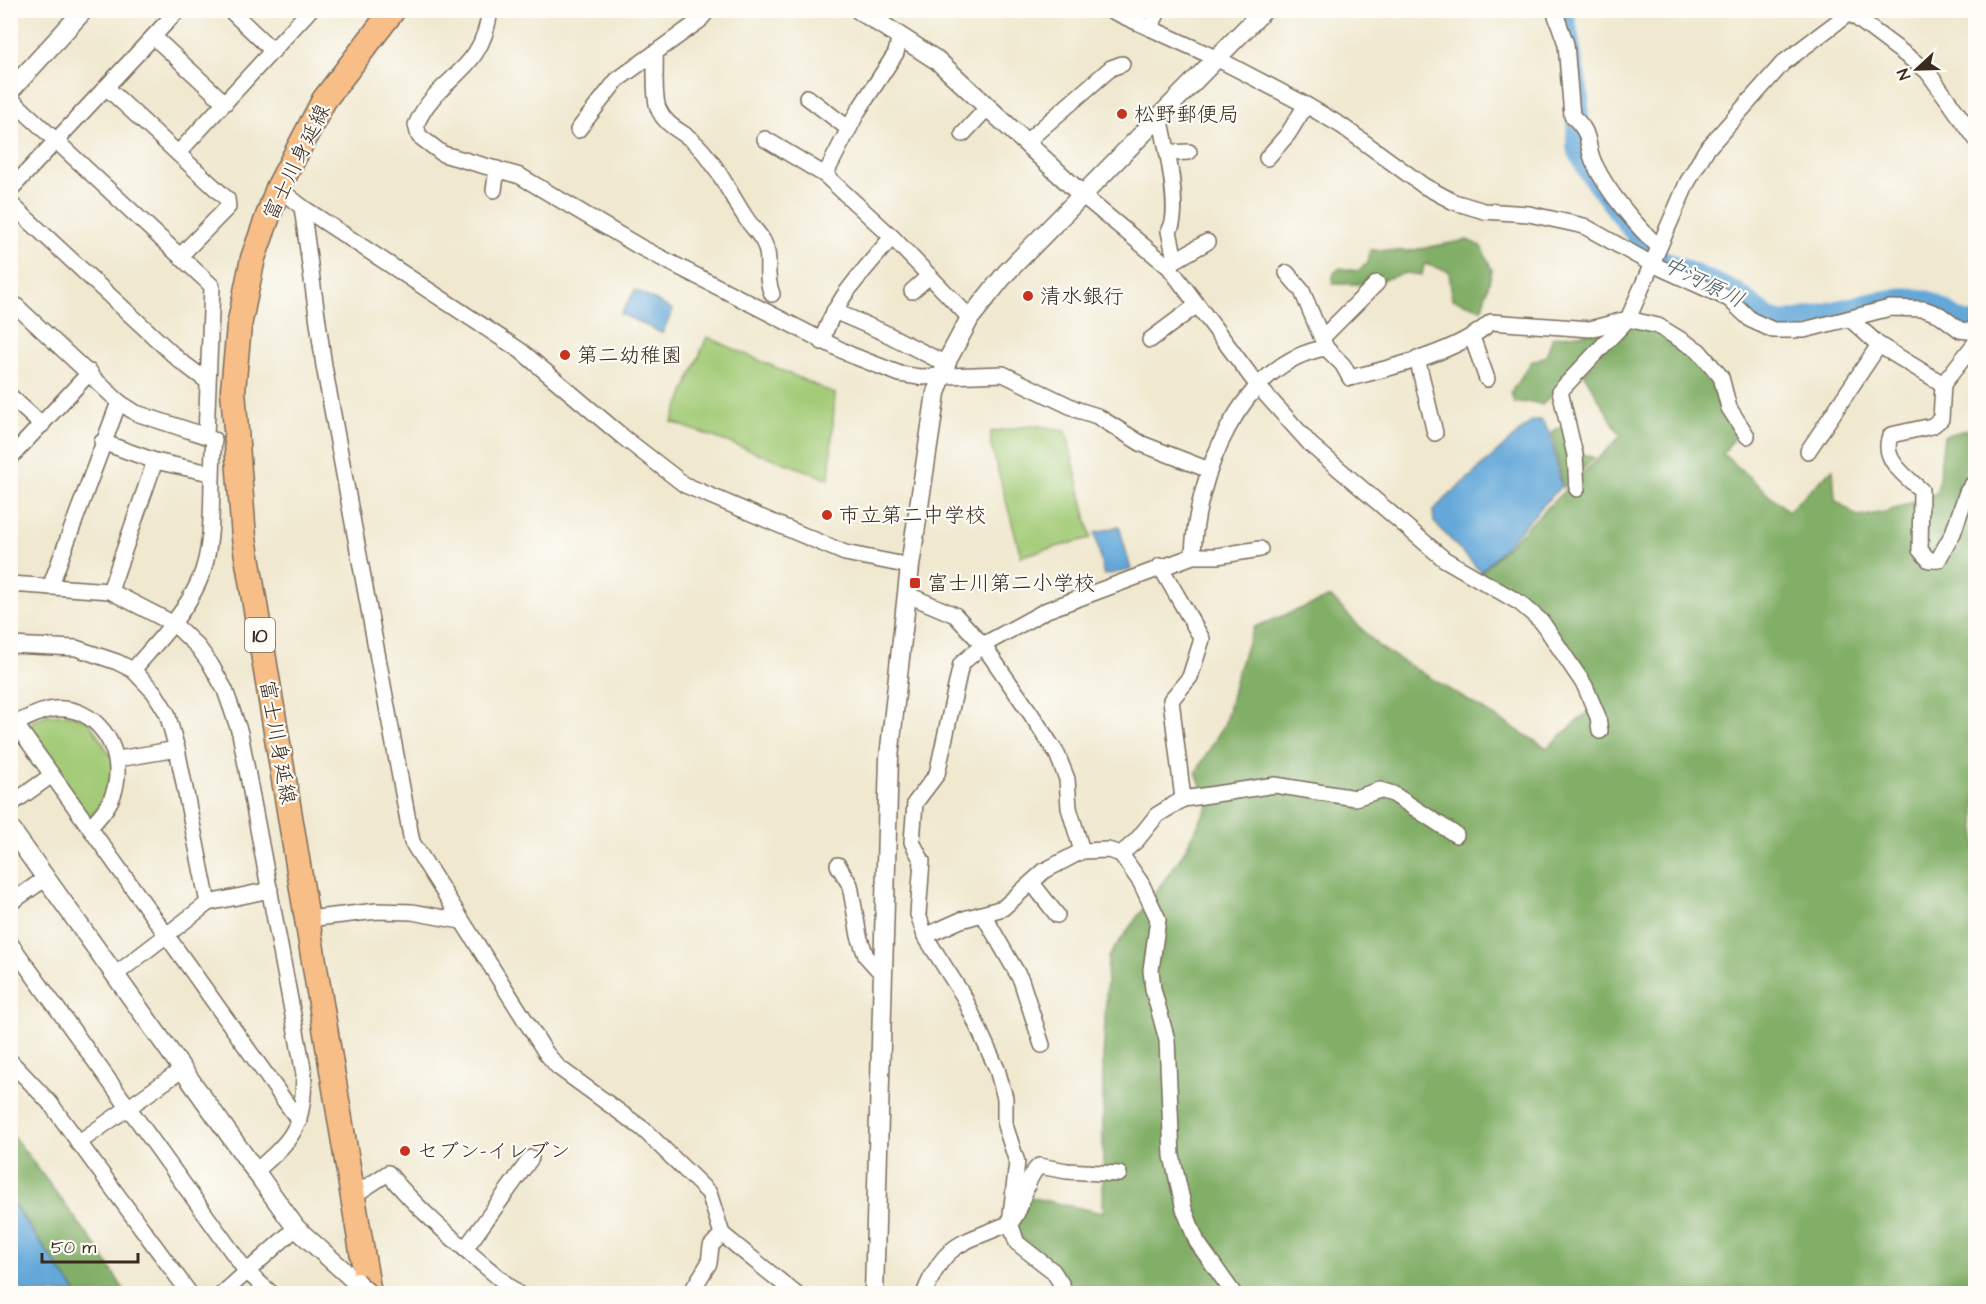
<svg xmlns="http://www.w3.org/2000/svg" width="1986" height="1304" font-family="'Architects Daughter','Klee One',sans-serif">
<rect width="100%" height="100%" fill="#fdfcf7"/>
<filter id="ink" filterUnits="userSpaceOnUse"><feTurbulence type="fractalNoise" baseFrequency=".0167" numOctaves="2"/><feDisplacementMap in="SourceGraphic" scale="12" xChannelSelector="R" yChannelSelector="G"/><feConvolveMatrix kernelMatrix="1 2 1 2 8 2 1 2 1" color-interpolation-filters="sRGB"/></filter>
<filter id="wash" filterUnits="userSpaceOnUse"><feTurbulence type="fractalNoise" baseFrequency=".008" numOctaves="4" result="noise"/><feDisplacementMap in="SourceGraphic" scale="24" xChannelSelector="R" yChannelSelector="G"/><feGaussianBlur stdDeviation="1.35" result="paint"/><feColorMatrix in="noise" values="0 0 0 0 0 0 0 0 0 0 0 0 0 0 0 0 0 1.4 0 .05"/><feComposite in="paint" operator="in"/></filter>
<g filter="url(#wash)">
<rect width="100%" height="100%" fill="#f0e8cf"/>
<g fill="#a3cb77" stroke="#6f7a4a" stroke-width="1.5">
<polygon points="707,337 835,394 829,479 672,422"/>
<polygon points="1034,425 1066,431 1091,538 1021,556 991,445 991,432"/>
<polygon points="68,714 88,720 114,761 105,800 89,819 23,726 46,715"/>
</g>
<g fill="#82af68" stroke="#5e6c43" stroke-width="1.5">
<polygon points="1467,240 1481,246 1492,270 1482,309 1452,299 1449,271 1424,264 1422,275 1406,273 1367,284 1332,284 1334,273 1340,268 1357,271 1368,263 1370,250 1408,251"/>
<polygon points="1625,322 1677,337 1710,365 1741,427 1723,454 1788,511 1833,469 1835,500 1859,517 1889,511 1937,493 1944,436 1975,427 1975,452 1965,474 1976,526 1975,1293 1069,1293 1015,1230 1029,1197 1103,1213 1103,1060 1108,957 1181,857 1208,806 1196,772 1225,723 1238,670 1254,627 1331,597 1379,647 1547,748 1599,702 1537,617 1481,572 1621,436 1584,374"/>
<polygon points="1613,330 1542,405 1533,402 1514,403 1511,392 1532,361 1546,356 1553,337"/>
<polygon points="1568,425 1583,454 1594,458 1563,488 1552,431"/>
<polygon points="11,1133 97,1247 126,1293 76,1293 11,1200"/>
</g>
<g fill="#64a8d9" stroke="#50697c" stroke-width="1.5">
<polygon points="635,290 673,310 662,333 621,314"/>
<polygon points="1533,420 1541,420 1550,433 1561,486 1481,572 1434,522 1433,510"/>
<polygon points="1119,526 1131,570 1104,575 1095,533"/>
<polygon points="11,1202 77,1293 11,1293"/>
</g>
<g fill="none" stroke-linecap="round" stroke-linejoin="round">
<path stroke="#64a8d9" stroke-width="22" d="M1563,10L1578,96L1577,147L1590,173L1648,250L1664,262L1736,293L1769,319L1783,323C1822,317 1886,295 1921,300C1941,303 1956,327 1976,324"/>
</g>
</g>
<g filter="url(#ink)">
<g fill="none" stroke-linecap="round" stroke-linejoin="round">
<defs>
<g id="minor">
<polyline points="230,10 273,51"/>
<path d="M490,10C482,76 437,75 416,125L419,136L443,154L520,176L640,247L851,355L900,374L919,377L1003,374L1078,410L1097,416L1142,444L1209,470"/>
<polyline points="1110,10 1218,59 1306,105 1342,126 1424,186 1454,202 1484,211 1529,214 1584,226 1650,263 1729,299 1751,320 1773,330 1804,330 1890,308 1924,309 1940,315 1960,330 1976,332"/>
<path d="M1554,10L1566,44L1572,116C1594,135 1584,143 1595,165C1607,191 1637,227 1658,246"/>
<polyline points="1846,10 1927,71 1976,139"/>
<polyline points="1150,28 1159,10"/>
<polyline points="900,35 896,53 858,111 825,175 892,237 970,318"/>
<polyline points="154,37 225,103"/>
<path d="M655,53C656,69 653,93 658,108C666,127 681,130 694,142C716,162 728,191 744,215C749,224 758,232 763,241C773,259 763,273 772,294"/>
<polyline points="107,88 227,199 228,207 182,254"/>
<polyline points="807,97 849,129"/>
<polyline points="10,98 212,286 206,436 136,413 119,402 10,300"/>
<path d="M1160,117C1165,139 1182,214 1169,231L1175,260"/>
<polyline points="578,130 617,80 699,21 708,10"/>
<polyline points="963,134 988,107"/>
<polyline points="765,139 825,175"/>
<polyline points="1026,142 1111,68 1122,64"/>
<polyline points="179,152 310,10"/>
<polyline points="1168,153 1189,152"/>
<polyline points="1267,158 1288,134 1306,105"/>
<polyline points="278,188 302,207 521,351 623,437 685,485 845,553 910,566"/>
<polyline points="10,190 178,10"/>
<polyline points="494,190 497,169"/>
<polyline points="1082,195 1169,267 1258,386 1311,445 1444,559 1520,603 1542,622 1585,686 1598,717 1600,731"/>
<polyline points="10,203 179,360 207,381"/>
<polyline points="302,207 324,366 412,842 546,1053 558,1067 643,1129 709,1193 722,1234 711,1246 709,1263 690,1294"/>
<polyline points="1167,265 1207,242"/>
<polyline points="1287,273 1302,291 1326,348"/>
<polyline points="912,291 928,277"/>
<polyline points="834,311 883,332 946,364"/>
<path d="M1851,320L1879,345L1943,384L1941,419L1932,426L1891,435C1879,457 1906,477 1921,490L1920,550L1929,560H1938L1953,533L1967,492L1976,480"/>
<polyline points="1323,337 1377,283"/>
<polyline points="1472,337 1487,379"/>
<polyline points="1150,340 1197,305"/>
<path d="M822,342C833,300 865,270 892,237"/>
<polyline points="1417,358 1435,433"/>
<polyline points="1943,384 1976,342"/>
<polyline points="10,396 42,425"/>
<polyline points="102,442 155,461 210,473"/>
<polyline points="1808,451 1879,345"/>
<polyline points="10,458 90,372"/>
<polyline points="1577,489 1575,455 1560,391 1628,319 1658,326 1699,351 1721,377 1729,408 1747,436"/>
<polyline points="1193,556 1217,556 1260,549"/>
<polyline points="1160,566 1202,639 1190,677 1171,700 1183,799"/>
<path d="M10,584L110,591L174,624L198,647L211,665L225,690L240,733L304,1074C303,1127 295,1137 256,1171"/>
<polyline points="50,587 119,402"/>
<polyline points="110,591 155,461"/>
<polyline points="906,594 955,615 983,645 1031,714 1057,754 1067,779 1069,808 1082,851 1108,850 1121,854 1141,883 1158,919 1151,970 1153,989 1167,1040 1172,1156 1184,1209 1197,1242 1234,1294"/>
<polyline points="10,645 76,648 117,662 133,670 154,692 167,713 177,749 208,903"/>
<path d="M133,670C157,642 184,615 199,581C217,542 209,483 214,440"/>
<polyline points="10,716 299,1121"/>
<path d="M16,723C28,718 41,710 55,709C96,706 123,747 116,784C113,802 102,814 90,827"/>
<polyline points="118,759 177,749"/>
<polyline points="10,805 52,775"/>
<polyline points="1121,854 1137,840 1157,815 1183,799 1275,785 1355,798 1380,790 1393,794 1456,835"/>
<polyline points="838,865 850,885 859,936 866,956 883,975"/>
<polyline points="1032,883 1057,915"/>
<polyline points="10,903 46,878"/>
<polyline points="983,914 1021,980 1042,1045"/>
<polyline points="308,919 377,911 412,912 461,921"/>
<polyline points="925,936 961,920 1003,908 1044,871 1082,851"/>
<polyline points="10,943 246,1271 272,1294"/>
<polyline points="115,975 208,903 270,890"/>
<polyline points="10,1061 50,1103 190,1294"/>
<polyline points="78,1143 183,1069"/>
<path d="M353,1196L388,1173C425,1219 473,1255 518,1294"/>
<polyline points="722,1234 796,1294"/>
<polyline points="465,1249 531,1158"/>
<polyline points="222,1294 296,1228"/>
<path d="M924,1294C945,1241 962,1244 1010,1223C1025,1207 1023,1181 1039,1166L1067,1171L1119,1174"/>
<path d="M1064,1294L1062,1285L1053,1271L1017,1243L1010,1223L1017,1162L1005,1125V1098L997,1069L964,997L925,936L918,914L922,861L912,842L915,803L937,774L961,664L983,645L1047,610L1193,556C1195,479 1240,361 1326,348L1343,365L1350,378C1394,367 1458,352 1491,322L1590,329L1628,319L1687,183L1706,150L1783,63L1853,10"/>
</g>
<g id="tertiary">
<polyline points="859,10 938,61 1082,195"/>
<polyline points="10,91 84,10"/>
<polyline points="10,828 296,1228 356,1282"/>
<polyline points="874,1294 889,758 910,566 936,393 948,359 970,318 1006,273 1264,10"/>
</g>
<polyline id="primary" points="369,1294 244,538 233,390 239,326 253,258 278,188 324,100 393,10"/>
</defs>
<use href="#minor" stroke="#7a6c5c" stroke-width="18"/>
<use href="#tertiary" stroke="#7a6c5c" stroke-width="21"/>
<use href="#primary" stroke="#7a6c5c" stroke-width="27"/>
<use href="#minor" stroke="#fff" stroke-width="15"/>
<use href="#tertiary" stroke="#fff" stroke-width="18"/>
<use href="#primary" stroke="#f7be88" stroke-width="24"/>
<defs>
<polyline id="tertiary-bridge" points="356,1282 369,1294"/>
</defs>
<use href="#tertiary-bridge" stroke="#7a6c5c" stroke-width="21" stroke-linecap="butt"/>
<use href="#tertiary-bridge" stroke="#fff" stroke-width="18"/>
</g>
</g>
<g fill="#c8321e" stroke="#fdfcf7" stroke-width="2">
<circle cx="1122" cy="114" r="6"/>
<circle cx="1028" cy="296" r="6"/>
<circle cx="565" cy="355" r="6"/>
<circle cx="827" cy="515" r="6"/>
<rect x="909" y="577" width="12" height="12" rx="3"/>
<circle cx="405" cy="1151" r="6"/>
</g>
<g text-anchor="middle" stroke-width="4.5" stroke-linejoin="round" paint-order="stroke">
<rect fill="#fdfcf7" stroke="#75695f" stroke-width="1.5" x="245" y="618" width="30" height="34" rx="4.5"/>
<g font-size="20" font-weight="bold" fill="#3b2a1e">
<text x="260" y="642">10</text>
</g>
<g font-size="21" fill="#3b2a1e" stroke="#fdfcf7" text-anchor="start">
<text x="1134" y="121">松野郵便局</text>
<text x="1040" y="303">清水銀行</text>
<text x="577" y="362">第二幼稚園</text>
<text x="839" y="522">市立第二中学校</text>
<text x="927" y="590">富士川第二小学校</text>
<text x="417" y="1158">セブン-イレブン</text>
</g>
<g font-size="21" fill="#3b2a1e" stroke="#fdfcf7">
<text transform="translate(296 162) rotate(-64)" y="7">富士川身延線</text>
<text transform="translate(278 742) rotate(80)" y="7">富士川身延線</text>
</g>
<g font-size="22" font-style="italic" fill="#4b5c69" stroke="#fdfcf7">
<text transform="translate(1704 281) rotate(27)" y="8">中河原川</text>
</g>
</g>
<rect width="1986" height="1304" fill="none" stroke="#fdfcf7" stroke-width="36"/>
<g transform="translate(1917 69) rotate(248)" stroke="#fdfcf7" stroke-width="4.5" paint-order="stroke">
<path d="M0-4.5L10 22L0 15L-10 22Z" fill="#3b2a1e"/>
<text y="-9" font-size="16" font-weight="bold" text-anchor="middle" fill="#3b2a1e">N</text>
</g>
<path d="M42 1253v9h96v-9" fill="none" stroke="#3b2a1e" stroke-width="3"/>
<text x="51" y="1253" font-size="18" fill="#3b2a1e" stroke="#fdfcf7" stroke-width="4.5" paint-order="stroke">50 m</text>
</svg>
